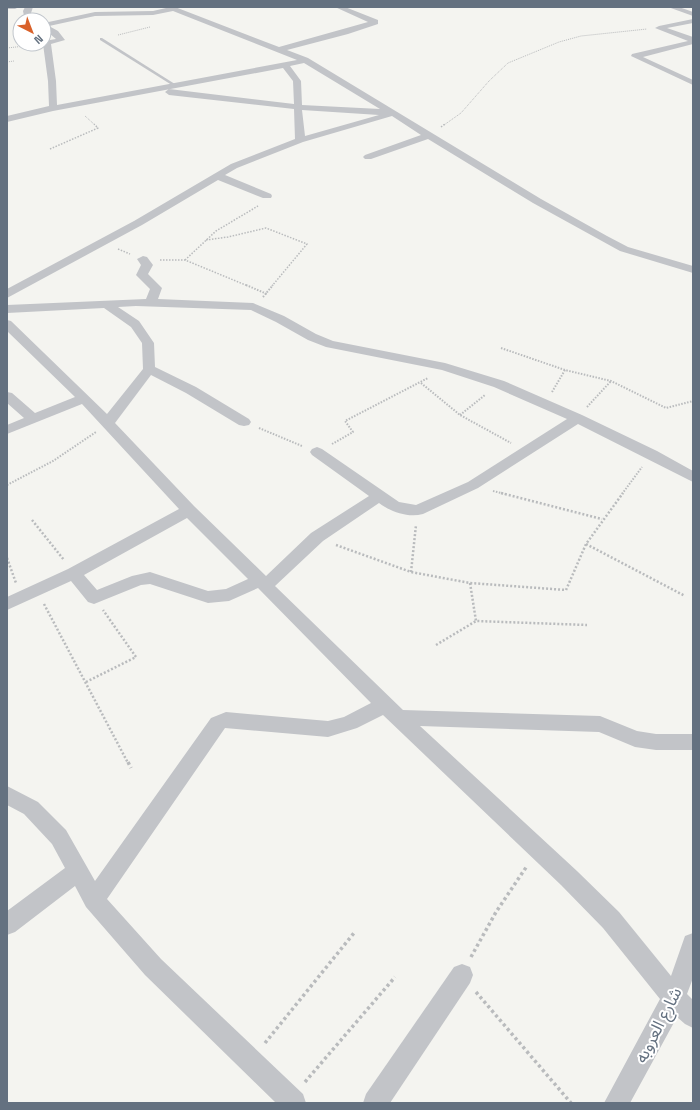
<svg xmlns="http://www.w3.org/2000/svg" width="700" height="1110" font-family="'Space Grotesk','Noto Sans Arabic',sans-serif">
<rect width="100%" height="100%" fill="#f4f4f0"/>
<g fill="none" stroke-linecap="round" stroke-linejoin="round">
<g stroke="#b9bbbd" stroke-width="1" stroke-dasharray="1 1" stroke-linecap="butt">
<polyline points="118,35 150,27"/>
<polyline points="7,48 34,45"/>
<polyline points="7,62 14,61"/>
<polyline points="85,116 95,125"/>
<polyline points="444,125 461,113 489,81 508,63 559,42 581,36 647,29"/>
</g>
<g stroke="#b9bbbd" stroke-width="1.5" stroke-dasharray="1.5 1.5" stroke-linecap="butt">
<polyline points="441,127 445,124"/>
<polyline points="50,149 98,128 94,124"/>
<polyline points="206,240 228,237 266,228 307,244 272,286"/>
<polyline points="118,249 130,254"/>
<polyline points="160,260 185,260 248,286"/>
<polyline points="185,260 216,231 258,206"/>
</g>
<g stroke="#b9bbbd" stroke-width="2" stroke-dasharray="1.5 1.5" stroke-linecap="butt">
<polyline points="246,285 267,294"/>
<polyline points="263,297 273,285"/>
<polyline points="501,348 565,370 611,381 666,408 693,401"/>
<polyline points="421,383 460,415 511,443"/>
<polyline points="552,392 565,370"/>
<polyline points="587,407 611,381"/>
<polyline points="460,415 485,395"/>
<polyline points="259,428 302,446"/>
<polyline points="332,444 353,432 345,421 428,378"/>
<polyline points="7,485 53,461 96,432"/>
<polyline points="493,491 505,494"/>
<polyline points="622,494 642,467"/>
</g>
<g stroke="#b9bbbd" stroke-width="2.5" stroke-dasharray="2 2" stroke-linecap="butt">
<polyline points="501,493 602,519"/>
<polyline points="32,520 64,560"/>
<polyline points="586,544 685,596"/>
<polyline points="336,545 411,572 470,583 566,590 586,544 623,493"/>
<polyline points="7,558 16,583"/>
<polyline points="411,572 416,525"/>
<polyline points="470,583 476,621"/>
<polyline points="44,604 128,763"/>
<polyline points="436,645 476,621 587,625"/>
<polyline points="86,682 136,657 103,610"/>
</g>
<g stroke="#b9bbbd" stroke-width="3.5" stroke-dasharray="3 3" stroke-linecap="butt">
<polyline points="128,762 131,768"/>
<polyline points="471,957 496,912 527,866"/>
<polyline points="476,992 571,1103"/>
<polyline points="265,1043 354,933"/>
<polyline points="305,1082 395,977"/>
</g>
<polygon fill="#c2c4c8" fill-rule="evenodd" points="100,38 102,38 178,86 175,87 100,40"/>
<g fill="#c2c4c8" fill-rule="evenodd">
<polygon points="7,7 19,7 15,9 7,9"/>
<polygon points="25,7 33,7 31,13 40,20 31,20 24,16 23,11"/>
<path d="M165,7H175L279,47L368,22L335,7H345L378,20V24L348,34L287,50L308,58L541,199L607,236L628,247L693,266V273L620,251L533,203L428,139L371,159H365L363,157L365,155L421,135L392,116L303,142L237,168L225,175L271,194L272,196L271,198H263L218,180L142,225L7,298V289L134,221L231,164L295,139L294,109L169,95L165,92L169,89L294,104L293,81L283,68L53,111L7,122V116L49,106L48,81L43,44L44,41L56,39L44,29V23L95,12L153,11L166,8ZM173,11L297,60L57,105L56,81L51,44L65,40L58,31L49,26L95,16L153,15ZM304,63L380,109L302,105L301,81L290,66ZM302,110L379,115L305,136Z"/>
<polygon points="668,7 679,7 693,12 693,16"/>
<polygon points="693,19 693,23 667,28 693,37 693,44 643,57 693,80 693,85 631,56 632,54 688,41 655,28 659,26"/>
<path d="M143,256L147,257L153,265L148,274L162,288L158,299L253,303L284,316L316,334L333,341L445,363L504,381L582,415L657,451L693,471V482L578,424L478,488L423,514C408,518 391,512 379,503L323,541L275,586L403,710L600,716L637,731L656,734H693V750H656L635,747L599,732L420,726L577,871L619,912L671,976L685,936L693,933V978L687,994L693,1000V1028L685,1024L677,1017L630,1103H604L660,999L603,928L561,885L383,715L357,728L328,737L225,728L107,899L161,959L303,1094L306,1103H276L145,975L86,907L75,886L15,932L7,935V911L65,868L52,844L24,814L7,805V786L38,802L66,830L95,881L211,718L226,712L328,721L344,717L371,703L258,588L229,601L208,603L150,584L141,585L94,604L88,602L71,581L7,610V597L68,569L179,509L82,404L7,434V425L24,418L7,403V392L12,393L35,413L75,397L7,331V320L11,321L107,414L143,369L142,343L131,327L104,308L7,313V305L146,299L150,289L136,275L141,265L137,259ZM136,306L251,310L276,322L308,340L326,347L442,370L494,387L567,419L468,482L416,505L399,502L322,449L317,447L312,449L310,452L312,455L369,496L311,533L266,576L194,506L115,423L151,375L186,393L239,425L244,426L249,425L251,422L249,419L196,387L155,367L154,343L139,321L118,307ZM187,518L248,579L226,589L208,591L150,572L132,576L97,590L84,575Z"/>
<polygon points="462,964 470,967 473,975 470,983 390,1103 363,1103 366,1094 454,967"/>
</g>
</g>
<g text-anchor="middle" stroke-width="4" stroke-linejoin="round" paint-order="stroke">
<g font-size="17" fill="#647180" stroke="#fff">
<text transform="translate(658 1025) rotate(-63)" y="6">شارع العروبه</text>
</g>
</g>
<rect width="700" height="1110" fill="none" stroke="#647180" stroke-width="16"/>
<g transform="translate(32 32) rotate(138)"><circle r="19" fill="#ffffff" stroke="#c1c6cc"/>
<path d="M0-3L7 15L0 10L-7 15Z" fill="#d9612a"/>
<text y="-6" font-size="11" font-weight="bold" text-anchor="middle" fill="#647180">N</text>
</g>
</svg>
